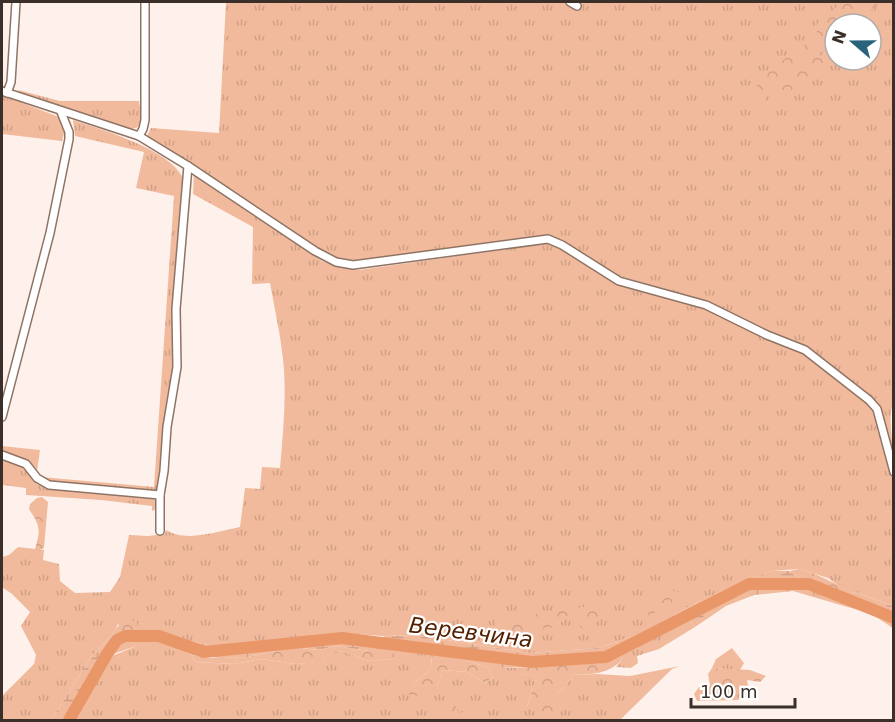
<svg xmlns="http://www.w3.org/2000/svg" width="895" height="722" font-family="'DejaVu Sans',sans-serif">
<defs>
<pattern id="grass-tufts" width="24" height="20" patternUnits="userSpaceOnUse" patternTransform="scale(1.5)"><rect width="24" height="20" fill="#f2ba9c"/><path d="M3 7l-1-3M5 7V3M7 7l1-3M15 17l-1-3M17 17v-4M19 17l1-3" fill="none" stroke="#d0a086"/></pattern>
<pattern id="forest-crowns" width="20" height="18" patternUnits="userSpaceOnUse" patternTransform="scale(1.5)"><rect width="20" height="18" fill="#f2ba9c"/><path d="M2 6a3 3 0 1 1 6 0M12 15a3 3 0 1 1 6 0" fill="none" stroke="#d0a086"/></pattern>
<pattern id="wetland-marsh" width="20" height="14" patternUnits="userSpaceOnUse" patternTransform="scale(1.5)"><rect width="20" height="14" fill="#f2ba9c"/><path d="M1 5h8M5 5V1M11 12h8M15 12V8" fill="none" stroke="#d0a086"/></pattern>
</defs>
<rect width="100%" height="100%" fill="#fef1eb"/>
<g fill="url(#grass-tufts)" fill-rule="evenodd">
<path d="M226,2H893L894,399C887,420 893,437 893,458L879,408L872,398L810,350L705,302L607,272L548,238L355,262L335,259L146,138L151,128L219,133ZM835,24H871V60H835Z"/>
<path d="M18,90L60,101H139C142,121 146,132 121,128L22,95Z"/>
<polygon points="2,95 59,117 65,130 62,141 2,134"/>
<path d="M73,120C103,130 169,149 183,178L173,304L175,366L160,484L158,489L152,492L47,481L41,477L154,487L174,196L136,188L144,152L75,136Z"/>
<path d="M194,172L322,261L338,267L359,270L549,243L560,246L620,285L701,306L806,354L875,409L893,481V606L839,586L828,578L799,569L772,571L741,582L690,606L646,632L598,648L529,653L415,635L383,636L342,633L214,646L184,640L182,649L192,655L195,662L234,664L261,659L296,664L325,661L322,657L342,651L369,661L393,659L394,651L431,654L432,668L413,684L437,687L443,670L467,672L485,683L493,677L489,668H516L517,673L545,677L535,681L527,707L557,700L558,693L572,678L570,675L597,674L630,676L680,666L672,669L620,720H76L74,718L110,657L136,646L118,624L113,634L91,657L51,720H2V696L34,664L36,655L21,626L30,612L12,594L2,587V557L9,555L18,547L44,550L43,560L59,564L60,581L75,593L110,592L120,577L129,535L148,536L165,534L166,530C187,543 218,531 240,527L245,488L260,489L262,467L280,468C283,435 286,402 284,370C282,341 275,311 270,283L252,284L253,227L193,194Z"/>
<polygon points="2,446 40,450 37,471 30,463 3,451"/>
<polygon points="2,458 25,467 37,484 45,487 151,497 155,500 158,508 152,511 152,506 101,500 26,495 26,488 2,485"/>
<polygon points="809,579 848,597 844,606 793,591 804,581"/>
<polygon points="689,620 695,627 659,649 637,656 638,663 631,668 616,667 622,659 620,656"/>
<polygon points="732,648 744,663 740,670 712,668 716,659"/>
</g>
<g fill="url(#forest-crowns)">
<path d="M848,2H877L878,4L854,24H835V40L819,54L826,65L812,79L795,80L793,88L783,102L775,86L761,105L749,97C767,68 790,55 817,37V24L840,4Z"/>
<path d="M42,497L48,502L44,548L37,551L35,549C41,529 40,526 29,509L30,504L37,498Z"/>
<path d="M799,569C820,574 836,586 856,591L848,597L809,579L804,581L790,571Z"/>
<polygon points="669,590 680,592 679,598 656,612 648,615 644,610 648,601"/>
<polygon points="602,604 604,612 595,625 581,628 577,619 571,614 565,617 557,627 517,631 497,628 494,621"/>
<path d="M128,620L137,622L136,646L116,653L109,647C113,633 114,626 128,620Z"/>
<polygon points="336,646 369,651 394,651 394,659 369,661 342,651 323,657 325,662 296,664 261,659 234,664 195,662 192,655 207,658 248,657 293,647 318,650"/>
<polygon points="431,654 459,658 489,668 493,677 485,683 467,672 443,670 437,687 424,697 406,694 413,684 432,668"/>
<path d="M620,656L622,659C610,675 590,674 571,675L572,678L558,693L557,700L577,695L580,702C558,713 549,722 527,707L535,681L543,677L516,673V668L604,663Z"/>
<polygon points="712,668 750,670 766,676 760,682 747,680 750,697 737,700 697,701 694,694 699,687 710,686 708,674"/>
<polygon points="453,698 459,714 468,709 475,712 471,720 444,720 440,709"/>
</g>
<g fill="url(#wetland-marsh)">
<polygon points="772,571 790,571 804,581 793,591 754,595 726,606 695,627 689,620 604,663 545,667 489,668 459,658 431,654 369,651 336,646 318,650 293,647 248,657 223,658 192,655 182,649 184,640 214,646 337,634 338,639 372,644 385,636 415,635 529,653 598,648 646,632 690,606 741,582"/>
<polygon points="855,592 893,606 893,628 870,613 844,606 848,597"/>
<polygon points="113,634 109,647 116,653 110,657 74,718 72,720 51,720 91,657"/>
</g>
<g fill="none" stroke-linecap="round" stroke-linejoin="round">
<polyline stroke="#e99769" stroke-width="12" points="69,720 107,654 117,640 125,636 159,636 204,652 342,638 532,662 606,657 749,584 809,584 894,618"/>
<defs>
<g id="street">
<polyline points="570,2 577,6"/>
<polyline points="2,91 139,136 188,166 315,251 336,262 353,265 548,239 562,245 619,281 706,305 767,335 805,350 869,400 877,409 894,472"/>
<polyline points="7,93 11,82 16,2"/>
<polyline points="139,136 143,129 145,120 145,2"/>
<polyline points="2,417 50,233 69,139 69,132 61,112"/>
<polyline points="2,455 26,464 37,478 49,485 160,495"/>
<polyline points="160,531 160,495 164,471 167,427 177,367 176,309 188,166"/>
</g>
</defs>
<use href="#street" stroke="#8f7465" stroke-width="10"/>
<use href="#street" stroke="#fff" stroke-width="7"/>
</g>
<g text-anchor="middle" stroke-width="4.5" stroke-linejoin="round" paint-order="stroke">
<g font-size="22" font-style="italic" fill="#532000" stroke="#fff">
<text transform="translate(471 632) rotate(7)" y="8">Веревчина</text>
</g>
</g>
<rect width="895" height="722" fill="none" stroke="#3b2f29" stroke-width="6"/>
<g transform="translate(853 42) rotate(290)"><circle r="28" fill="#ffffff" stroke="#b1aca9" stroke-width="1.5"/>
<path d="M0-4.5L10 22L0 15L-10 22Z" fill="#29637b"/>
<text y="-9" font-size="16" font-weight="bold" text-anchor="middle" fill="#3b2f29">N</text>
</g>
<path d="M691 698v9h104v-9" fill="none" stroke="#3b2f29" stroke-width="3"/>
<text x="700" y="698" font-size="18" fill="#3b2f29" stroke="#ffffff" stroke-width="4.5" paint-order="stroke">100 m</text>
</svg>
